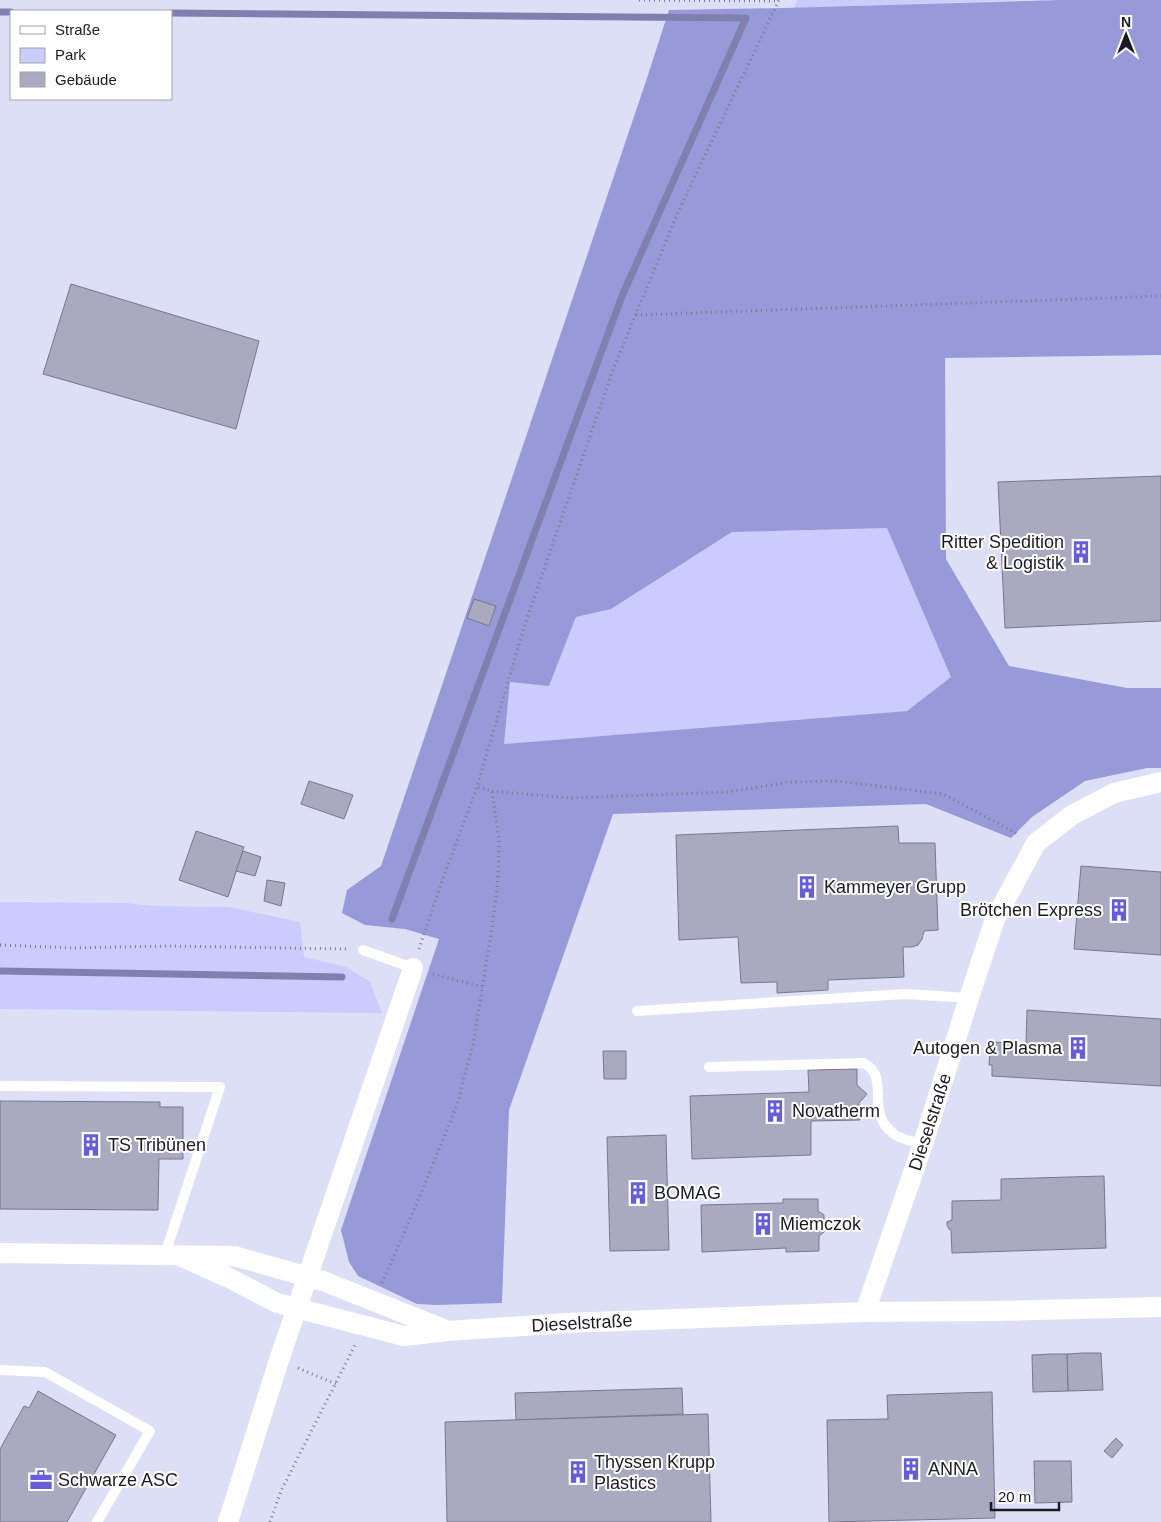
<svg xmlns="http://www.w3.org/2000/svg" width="1161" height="1522" font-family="Arial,sans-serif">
<rect width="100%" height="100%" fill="#dddff6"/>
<g fill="#c9ccfc">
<polygon points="797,0 1022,0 794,8"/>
<polygon points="887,528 951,677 907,711 504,744 510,682 549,685 576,617 611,609 732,532"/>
<polygon points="0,902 125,903 155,906 229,907 300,922 304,957 346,967 370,982 382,1013 0,1009"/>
</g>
<path fill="#9799d8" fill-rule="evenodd" d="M1060,0H1161V355L945,358L946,559L1009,666L1127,688H1161V768H1147L1085,781L1032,817L1011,838L926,804L613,814L509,1110L502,1303L437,1305L417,1304L358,1276L349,1262L341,1230L439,939L405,929L365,925L342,913L347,890L381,866L647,78L669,10L784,8ZM887,528L951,677L907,711L504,744L510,682L549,686L576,617L611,609L732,532Z"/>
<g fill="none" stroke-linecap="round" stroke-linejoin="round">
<g stroke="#7f80af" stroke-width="7">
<polyline points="0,12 11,12"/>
<polyline points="171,13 746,18 622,296 392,919"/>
<polyline points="0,971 342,977"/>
</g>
</g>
<g fill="#a9aac0" stroke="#77788d">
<polygon points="71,284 259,341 236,429 43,374"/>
<polygon points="1161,476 1161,621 1005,628 998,482"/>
<polygon points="474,599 496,606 489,626 467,618"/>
<polygon points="309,781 353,795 344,819 301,804"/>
<polygon points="898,826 899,843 935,843 938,930 924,931 922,939 918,945 912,947 903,947 904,977 828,980 828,990 777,993 777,982 741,983 738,937 679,940 676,835"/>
<polygon points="196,831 244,847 228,897 179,880"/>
<polygon points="243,851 261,857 255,876 236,871"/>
<polygon points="1081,866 1161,872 1161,955 1074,949"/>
<polygon points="267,880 285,883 281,906 264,901"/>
<polygon points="1027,1010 1161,1019 1161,1086 992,1076 992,1065 989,1065 990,1052 994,1052 994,1042 1026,1044"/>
<polygon points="603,1051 626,1051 626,1079 604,1079"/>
<polygon points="857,1069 857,1085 867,1094 859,1103 860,1120 811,1121 811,1155 692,1159 690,1096 809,1092 808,1070"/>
<polygon points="0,1101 160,1102 160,1107 183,1107 183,1159 159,1159 158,1210 0,1209"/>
<polygon points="666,1135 669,1250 610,1251 607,1137"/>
<polygon points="1104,1176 1106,1248 952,1253 951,1230 949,1229 947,1225 947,1222 952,1220 952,1201 1001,1200 1001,1179"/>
<polygon points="783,1199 818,1199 818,1211 824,1215 824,1232 819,1236 819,1251 786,1252 786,1248 702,1252 701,1205 783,1203"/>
<polygon points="1083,1353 1101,1353 1103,1390 1068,1391 1067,1354"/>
<polygon points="1052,1354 1067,1354 1068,1391 1033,1392 1032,1355"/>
<polygon points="682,1388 683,1414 516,1420 515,1393"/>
<polygon points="38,1391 116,1435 67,1522 0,1522 0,1449 24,1406 29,1408"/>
<polygon points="992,1392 995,1518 829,1522 827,1420 888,1419 887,1395"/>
<polygon points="708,1414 711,1522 447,1522 445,1422"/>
<polygon points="1116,1438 1123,1445 1112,1458 1104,1451"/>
<polygon points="1034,1461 1071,1461 1072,1502 1035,1503"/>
</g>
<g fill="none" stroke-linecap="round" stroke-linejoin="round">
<g stroke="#7a7b8a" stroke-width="3" stroke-dasharray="1 4" stroke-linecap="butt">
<polyline points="639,0 779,1"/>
<polyline points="636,315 1161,296"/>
<polyline points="492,791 569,798 728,792 789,782 837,781 943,794 1018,834"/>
<polyline points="0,945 73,948 168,946 347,949"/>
<polyline points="419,949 441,884 477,787 525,624 614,367 679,210 779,0"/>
<polyline points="433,974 482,987"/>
<polyline points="382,1283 420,1196 457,1105 473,1044 492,928 498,879 499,839 492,791 477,787"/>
<polyline points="298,1368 336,1384"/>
<polyline points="270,1522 281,1491 356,1343"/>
</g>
<g stroke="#fff" stroke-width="10">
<polyline points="363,950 413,968"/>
<polyline points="637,1011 905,994 969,998"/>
<path d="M709,1067L864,1063C892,1079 863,1111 894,1134C901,1140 914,1141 923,1144"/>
<polyline points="0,1086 220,1087 165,1254"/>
<polyline points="0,1370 45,1372 150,1431 97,1522"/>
</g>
<g stroke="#fff" stroke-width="20">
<polyline points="0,1253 234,1256 323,1281 446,1330"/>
<polyline points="180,1256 227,1277 277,1303 404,1336 448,1331 567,1323 865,1312 923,1144 969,998 995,919 1036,843 1072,815 1114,793 1161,782"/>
<polyline points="865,1312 995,1311 1161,1307"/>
<polyline points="228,1522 279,1360 413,968"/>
</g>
</g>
<defs>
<symbol id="building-bare" viewBox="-9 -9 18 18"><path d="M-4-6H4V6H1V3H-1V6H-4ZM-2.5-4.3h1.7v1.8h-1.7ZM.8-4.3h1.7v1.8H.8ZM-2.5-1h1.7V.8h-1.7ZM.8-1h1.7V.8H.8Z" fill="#675ed7" stroke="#fff" stroke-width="2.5" paint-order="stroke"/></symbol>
<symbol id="office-bare" viewBox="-9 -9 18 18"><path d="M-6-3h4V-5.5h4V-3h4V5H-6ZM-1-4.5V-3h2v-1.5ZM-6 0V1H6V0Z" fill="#675ed7" stroke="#fff" stroke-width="2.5" paint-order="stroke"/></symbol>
</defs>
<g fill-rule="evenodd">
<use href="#building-bare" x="1065" y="536" width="32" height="32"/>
<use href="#building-bare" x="791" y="871" width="32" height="32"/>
<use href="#building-bare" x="1103" y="894" width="32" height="32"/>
<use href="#building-bare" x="1062" y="1032" width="32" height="32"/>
<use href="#building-bare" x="759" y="1095" width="32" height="32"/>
<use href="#building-bare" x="75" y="1129" width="32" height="32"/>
<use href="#building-bare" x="622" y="1177" width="32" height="32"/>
<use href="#building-bare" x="747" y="1208" width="32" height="32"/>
<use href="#building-bare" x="895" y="1453" width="32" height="32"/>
<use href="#building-bare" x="562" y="1456" width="32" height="32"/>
<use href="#office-bare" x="25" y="1464" width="32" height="32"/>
</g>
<g text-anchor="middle" stroke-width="4" stroke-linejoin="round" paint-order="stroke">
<g font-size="18" fill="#1a1a22" stroke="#fff" text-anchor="start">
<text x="1064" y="548" text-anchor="end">Ritter Spedition<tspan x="1064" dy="21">&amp; Logistik</tspan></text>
<text x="824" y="893">Kammeyer Grupp</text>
<text x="1102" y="916" text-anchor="end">Brötchen Express</text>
<text x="1062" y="1054" text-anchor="end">Autogen &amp; Plasma</text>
<text x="792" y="1117">Novatherm</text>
<text x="108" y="1151">TS Tribünen</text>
<text x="654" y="1199">BOMAG</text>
<text x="780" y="1230">Miemczok</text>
<text x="594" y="1468">Thyssen Krupp<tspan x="594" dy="21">Plastics</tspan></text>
<text x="928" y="1475">ANNA</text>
<text x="58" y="1486">Schwarze ASC</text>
</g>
<g font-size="18" fill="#1a1a22" stroke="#fff">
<text transform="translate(930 1122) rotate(-72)" y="6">Dieselstraße</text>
<text transform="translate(582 1323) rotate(-3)" y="6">Dieselstraße</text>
</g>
</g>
<rect x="10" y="10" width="162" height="90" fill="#ffffff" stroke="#a3a3a7"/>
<rect x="20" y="26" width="25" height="8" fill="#ffffff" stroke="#a3a3a7"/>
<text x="55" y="35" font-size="15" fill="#1a1a22">Straße</text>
<rect x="20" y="48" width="25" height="15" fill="#c9ccfc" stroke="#a3a3a7"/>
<text x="55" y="60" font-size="15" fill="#1a1a22">Park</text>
<rect x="20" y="72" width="25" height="15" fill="#a9aac0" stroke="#a3a3a7"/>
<text x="55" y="85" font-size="15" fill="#1a1a22">Gebäude</text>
<g transform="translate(1126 35)" stroke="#ffffff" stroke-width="4" paint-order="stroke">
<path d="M0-4L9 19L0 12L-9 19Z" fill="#1a1a22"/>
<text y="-8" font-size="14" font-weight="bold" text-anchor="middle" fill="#1a1a22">N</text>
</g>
<path d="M991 1502v8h68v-8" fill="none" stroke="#1a1a22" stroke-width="2.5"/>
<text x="998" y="1502" font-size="15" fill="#1a1a22" stroke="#ffffff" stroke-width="4" paint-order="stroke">20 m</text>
</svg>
